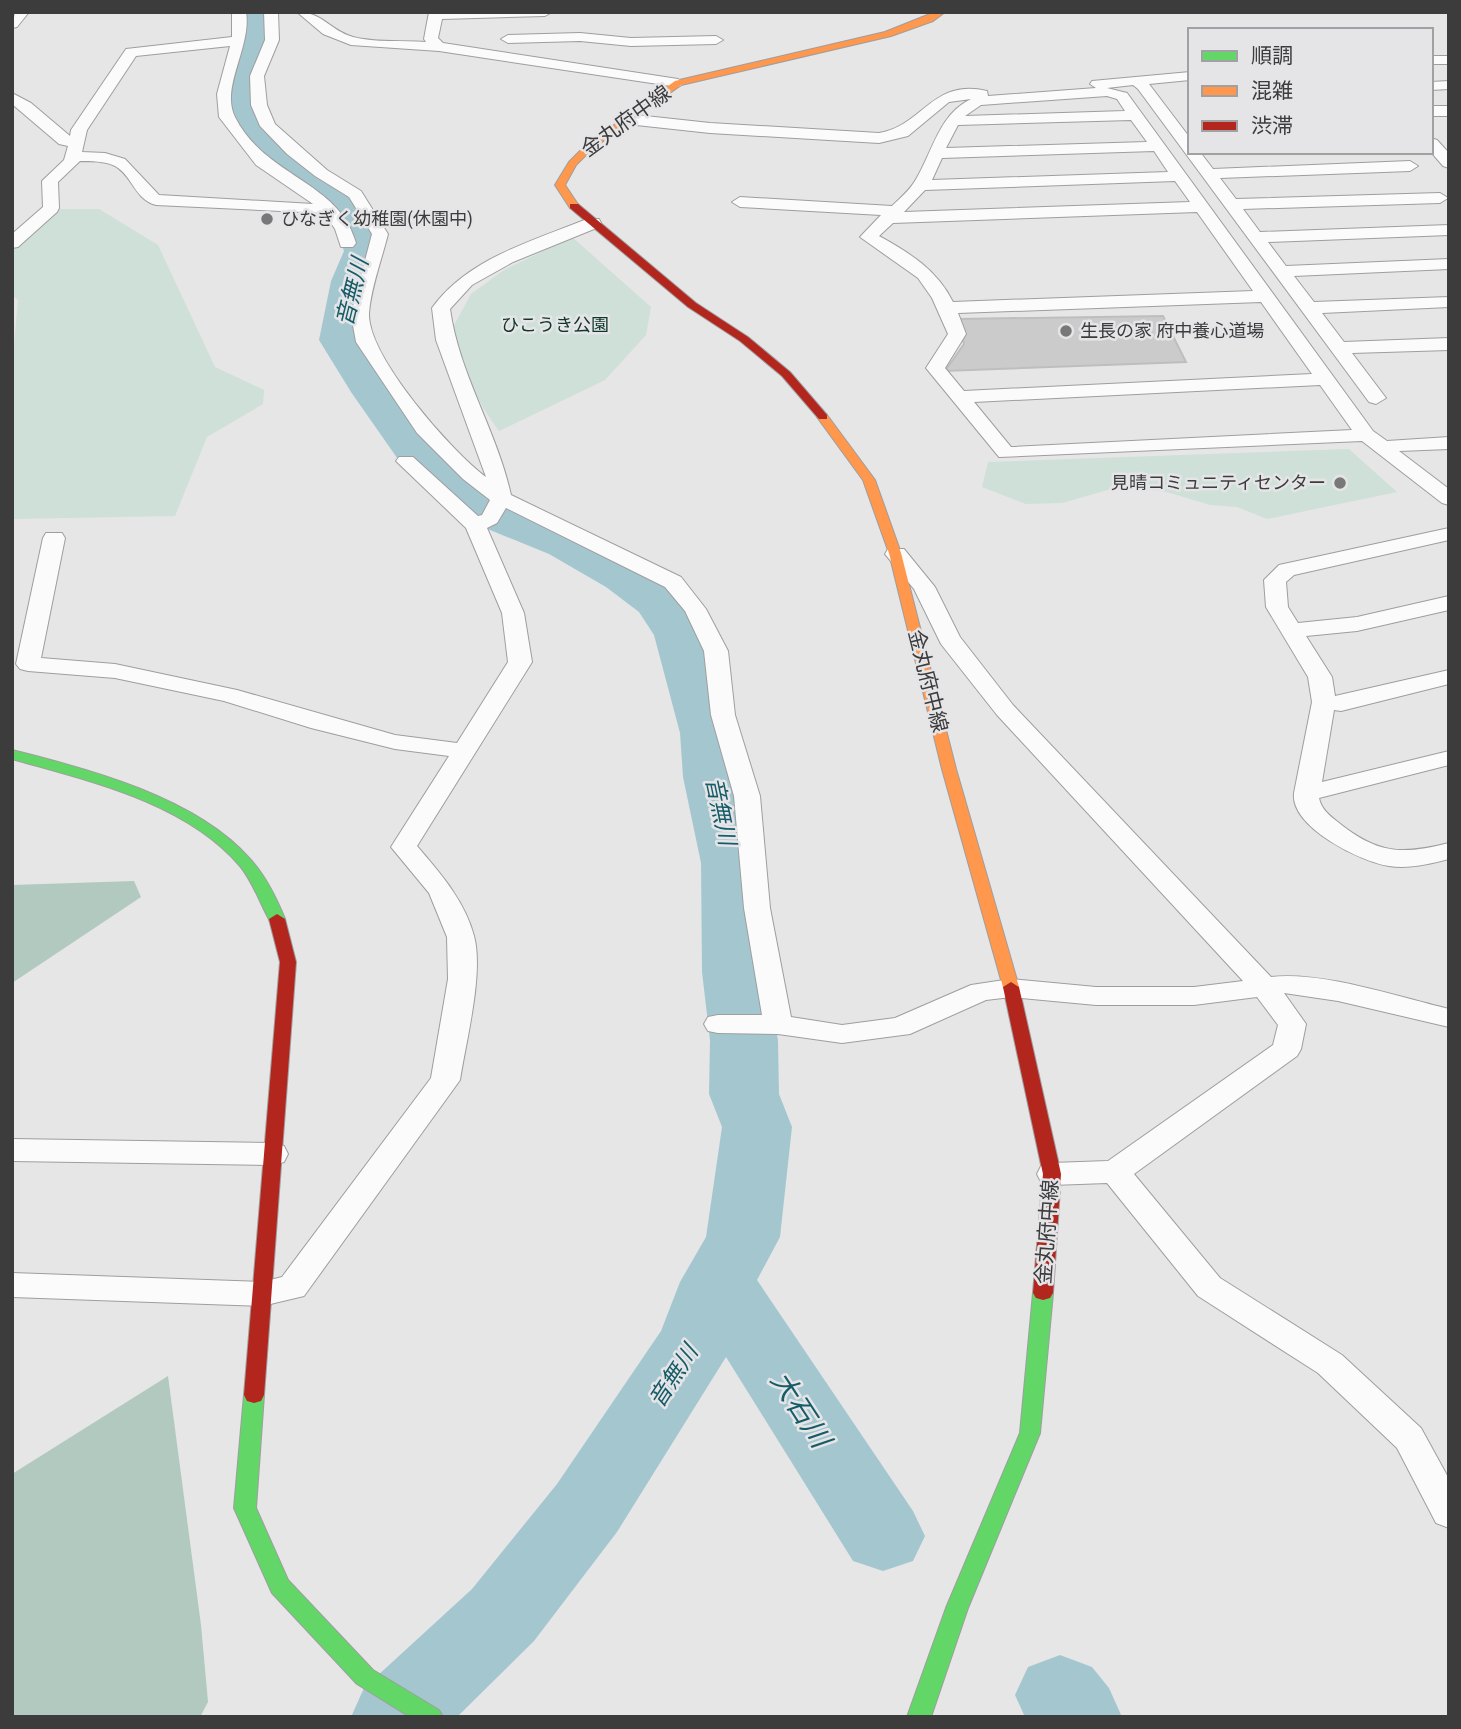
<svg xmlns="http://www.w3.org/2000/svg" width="1461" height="1729" font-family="'Roboto Condensed','Noto Sans JP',sans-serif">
<rect width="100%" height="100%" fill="#e6e6e7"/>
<g fill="#cee0d8">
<polygon points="56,209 99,209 158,245 215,367 264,390 263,404 207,437 175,516 12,519 12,367 18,300 12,295 12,246"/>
<path d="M572,237L651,307L646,335L605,380L499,431C474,397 462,370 452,329L471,294L504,270Z"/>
<polygon points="1349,449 1397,492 1267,519 1237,507 1210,505 1167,492 1118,487 1062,503 1026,504 982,487 988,462"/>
</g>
<g fill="#b1c9be">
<polygon points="134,881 141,897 12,983 12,885"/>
<polygon points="168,1376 201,1625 208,1702 200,1717 12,1717 12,1474"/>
</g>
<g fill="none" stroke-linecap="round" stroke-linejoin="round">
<g fill="#a4c7cf" fill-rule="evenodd">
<polygon points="235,12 267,12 266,50 257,109 267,131 296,159 338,180 362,203 384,251 373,281 363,340 392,387 436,445 524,510 585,532 642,565 676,590 708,635 736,733 741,777 763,863 766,972 778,1040 779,1094 792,1127 780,1237 757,1280 913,1511 925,1536 913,1561 883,1571 853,1561 726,1357 617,1532 534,1641 457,1717 351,1717 364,1688 472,1589 557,1484 661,1331 680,1282 706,1237 722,1127 709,1094 710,1040 702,972 701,863 683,777 680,733 654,635 639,612 606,587 549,554 490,530 435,492 402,465 351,392 319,340 331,281 344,251 330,215 312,196 270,175 233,136 221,109 232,50"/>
<polygon points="1060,1655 1092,1667 1109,1688 1122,1717 1025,1717 1015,1695 1028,1667"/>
</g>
</g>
<polygon fill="#cccbcb" stroke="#bfbebe" stroke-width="2" points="1163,316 1186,362 945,371 964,344 957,319"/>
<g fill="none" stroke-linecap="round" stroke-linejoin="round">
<defs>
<g id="street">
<polygon points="15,12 29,12 17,27 12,28"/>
<path d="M232,12H246C252,46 220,88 235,117C265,177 339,181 356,243L353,247H341L335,229L324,213L156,205C134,199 133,176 115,166C104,161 91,161 80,161L58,182L59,208L57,212L18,247L12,248V234L43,207L42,181L64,160L68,146L59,144L12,104V93L31,103L70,136L71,130L126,49L232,37ZM230,46L217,94L219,117L256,165L313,204L159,195L125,159L105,153L82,152L87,130L136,56Z"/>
<path d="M264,12H278L279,40L264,76L267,105L275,124L327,170L361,191L388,234C382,259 371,287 369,313C367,356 452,452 486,477L436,340L432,308C468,258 533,241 587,219H599L601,223L599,227L513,262L472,285L450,309C459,374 497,431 511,495L681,577L706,609L728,651L735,715L760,796L770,908L791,1017L842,1025L895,1018L971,985L1011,979L1096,987H1194L1243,981L997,715L941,644L914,589L885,554L888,549H904L935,587L960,637L1013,705L1271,977C1322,971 1398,997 1449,1009V1027L1338,1001L1284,993L1306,1024L1301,1049L1297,1056L1134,1174L1220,1278L1342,1355L1421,1428L1449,1479V1528L1436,1523L1397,1448L1318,1373L1198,1296L1107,1183L1052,1185L1041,1182L1037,1174L1041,1166L1052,1163L1108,1161L1273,1045L1278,1025L1257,997L1194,1005H1096L1011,997L986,1000L910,1034L842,1043L778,1034L718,1033L708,1031L704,1024L708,1017L718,1015H762L744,908L734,796L711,715L704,651L685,611L665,587L506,508L497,523L487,528L524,613L532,662L417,846C440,873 465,901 474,936C484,973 466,1041 460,1080L455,1087L304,1296L262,1306L12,1297V1273L262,1282L282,1277L431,1078L448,979L447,937L429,893L391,847L449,756L395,749L311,728L224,701L115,678L28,671L20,669L16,664L43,538L46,533H62L65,538L41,658L115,664L237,690L395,735L457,743L508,662L502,613L466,528L396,461L399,457H413L478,516L482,515L490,500L463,479L417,433L356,342L351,314L372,234L349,197L315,176L287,154L260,126L251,105L250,76L265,40Z"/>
<path d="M297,12C323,12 329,30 353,37C375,43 403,40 426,42L424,39L429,12H552L545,16L442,19L438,38L443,43L678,79L685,83L678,87L439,51L351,45L323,34Z"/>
<polygon points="580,33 631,38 716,36 723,40 716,44 631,46 580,41 508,43 501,39 508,35"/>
<rect x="1431" y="56" width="18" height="8"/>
<path d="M1190,72V80L1149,84L1190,138V152H1200L1213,169L1410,161L1418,166L1410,171L1220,178L1236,199L1440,193L1448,198L1440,203L1243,209L1260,232L1449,225V235L1268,242L1286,266L1449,259V269L1294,276L1314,302L1449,297V307L1322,313L1344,342L1449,338V350L1352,353L1386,398L1376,404L1369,402L1138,89L1133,85L1107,88L1127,93L1373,431L1387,441L1449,437V449L1399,451L1449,489V505L1442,503L1362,441L999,457L926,368L948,334L932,298L918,278L860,237L881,215L740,207L732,202L740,197L892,206C900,198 909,191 915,181C933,152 938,115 971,99L949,102L908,136L879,143L710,133L627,124L619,119L627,114L710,123L879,133C923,126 932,78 987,91L988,96L1096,88L1090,84L1092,81ZM1107,96L1117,99L1125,111L965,116L981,105ZM1131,120L1147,142L946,148L958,125ZM1154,151L1168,172L932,180L942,158ZM1175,181L1190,202L904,212L925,190ZM1197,212L1253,291L953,302C937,270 910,253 879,236L893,223ZM1261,302L1312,374L964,391L945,368L966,334L958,313ZM1320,385L1352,430L1011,447L974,402Z"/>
<polygon points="1449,81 1449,89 1431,90 1431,82"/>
<rect x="1431" y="106" width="18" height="10"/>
<polygon points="1431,138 1437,140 1449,153 1449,168 1443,166 1431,152"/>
<path d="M1449,528V540L1294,575L1286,582L1288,607L1298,623L1357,617L1449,596V610L1357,631L1306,636L1332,677L1335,696L1449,670V684L1341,711L1334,710L1322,782L1449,751V765L1319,798C1321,809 1330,816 1339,823C1378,854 1402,855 1449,843V859C1429,864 1409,869 1389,866C1361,862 1290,827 1294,793L1312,702L1308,677L1266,607L1264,580L1279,565Z"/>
<polygon points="12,1139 273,1143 284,1146 288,1154 284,1162 273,1165 12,1161"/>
</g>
<g id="fast">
<path d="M12,750C89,769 197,798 250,859C266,876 276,897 285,919L283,923H271C260,904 254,883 240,866C185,802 89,781 12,759Z"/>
<polygon points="1043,1286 1050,1288 1053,1293 1040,1433 968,1608 931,1717 907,1717 946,1608 1020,1433 1033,1293 1036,1288"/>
<polygon points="254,1387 261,1389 264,1395 256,1508 288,1580 373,1670 439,1710 443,1717 410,1717 357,1684 272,1593 234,1508 244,1395 247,1389"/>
</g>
<g id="slow">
<polygon points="935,12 945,12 933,21 891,36 681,85 591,150 576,165 565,185 579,206 578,208 570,208 555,185 569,162 585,146 675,81 885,32"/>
<polygon points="823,413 827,415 875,480 901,553 956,769 1019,987 1017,991 1005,991 1003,987 942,769 889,553 863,480 817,417"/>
</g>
<g id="jam">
<polygon points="570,204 578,204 696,303 748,337 790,372 827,415 827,419 819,419 782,376 740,341 688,307 570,208"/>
<polygon points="277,914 285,919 296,962 264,1395 261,1401 254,1403 247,1401 244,1395 280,962 269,919"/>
<polygon points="1011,982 1019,987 1061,1174 1053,1293 1050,1298 1043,1300 1036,1298 1033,1293 1043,1174 1003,987"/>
</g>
</defs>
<use href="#street" stroke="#9e9ea0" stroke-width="2"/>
<use href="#fast" stroke="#9e9ea0" stroke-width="2"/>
<use href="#slow" stroke="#9e9ea0" stroke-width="2"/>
<use href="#jam" stroke="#9e9ea0" stroke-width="2"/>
<use href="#street" fill="#fbfbfb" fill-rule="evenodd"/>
<use href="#fast" fill="#63d668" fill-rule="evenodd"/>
<use href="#slow" fill="#ff974d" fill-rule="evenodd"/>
<use href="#jam" fill="#b3261e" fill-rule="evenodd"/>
</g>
<g fill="#787878" stroke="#e5e5e8" stroke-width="2.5">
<circle cx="267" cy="219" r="7"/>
<circle cx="1066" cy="331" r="7"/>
<circle cx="1340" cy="483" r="7"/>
</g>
<g text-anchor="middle" stroke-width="5" stroke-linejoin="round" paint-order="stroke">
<g font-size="18" fill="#3c3c3d" stroke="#e5e5e8" text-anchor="start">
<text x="281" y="225">ひなぎく幼稚園(休園中)</text>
<text x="1080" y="337">生長の家 府中養心道場</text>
<text x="1326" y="489" text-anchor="end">見晴コミュニティセンター</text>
</g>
<g font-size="18" fill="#0f3627" stroke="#e5e5e8">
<text x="555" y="331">ひこうき公園</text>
</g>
<g font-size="21" fill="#3c3c3d" stroke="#e5e5e8">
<text transform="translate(626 121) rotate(-36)" y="7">金丸府中線</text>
<text transform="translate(928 681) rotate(76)" y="7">金丸府中線</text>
<text transform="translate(1047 1232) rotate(-86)" y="7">金丸府中線</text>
</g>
<g font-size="23" font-style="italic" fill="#165c68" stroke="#e5e5e8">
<text transform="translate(352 292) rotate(-76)" y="8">音無川</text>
<text transform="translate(721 811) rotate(78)" y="8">音無川</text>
<text transform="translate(673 1376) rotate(-57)" y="8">音無川</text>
</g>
<g font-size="28" font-style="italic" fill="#165c68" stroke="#e5e5e8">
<text transform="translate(801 1409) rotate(57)" y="10">大石川</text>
</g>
</g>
<rect width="1461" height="1729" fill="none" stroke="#3c3c3d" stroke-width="28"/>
<rect x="1188" y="28" width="245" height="126" fill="#e5e5e8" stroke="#a1a1a4" stroke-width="2"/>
<rect x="1202" y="51" width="35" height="10" fill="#63d668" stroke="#a1a1a4" stroke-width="2"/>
<text x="1251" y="63" font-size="21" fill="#3c3c3d">順調</text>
<rect x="1202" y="86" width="35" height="10" fill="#ff974d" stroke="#a1a1a4" stroke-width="2"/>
<text x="1251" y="98" font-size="21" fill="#3c3c3d">混雑</text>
<rect x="1202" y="121" width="35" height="10" fill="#b3261e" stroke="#a1a1a4" stroke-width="2"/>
<text x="1251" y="133" font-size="21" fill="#3c3c3d">渋滞</text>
</svg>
